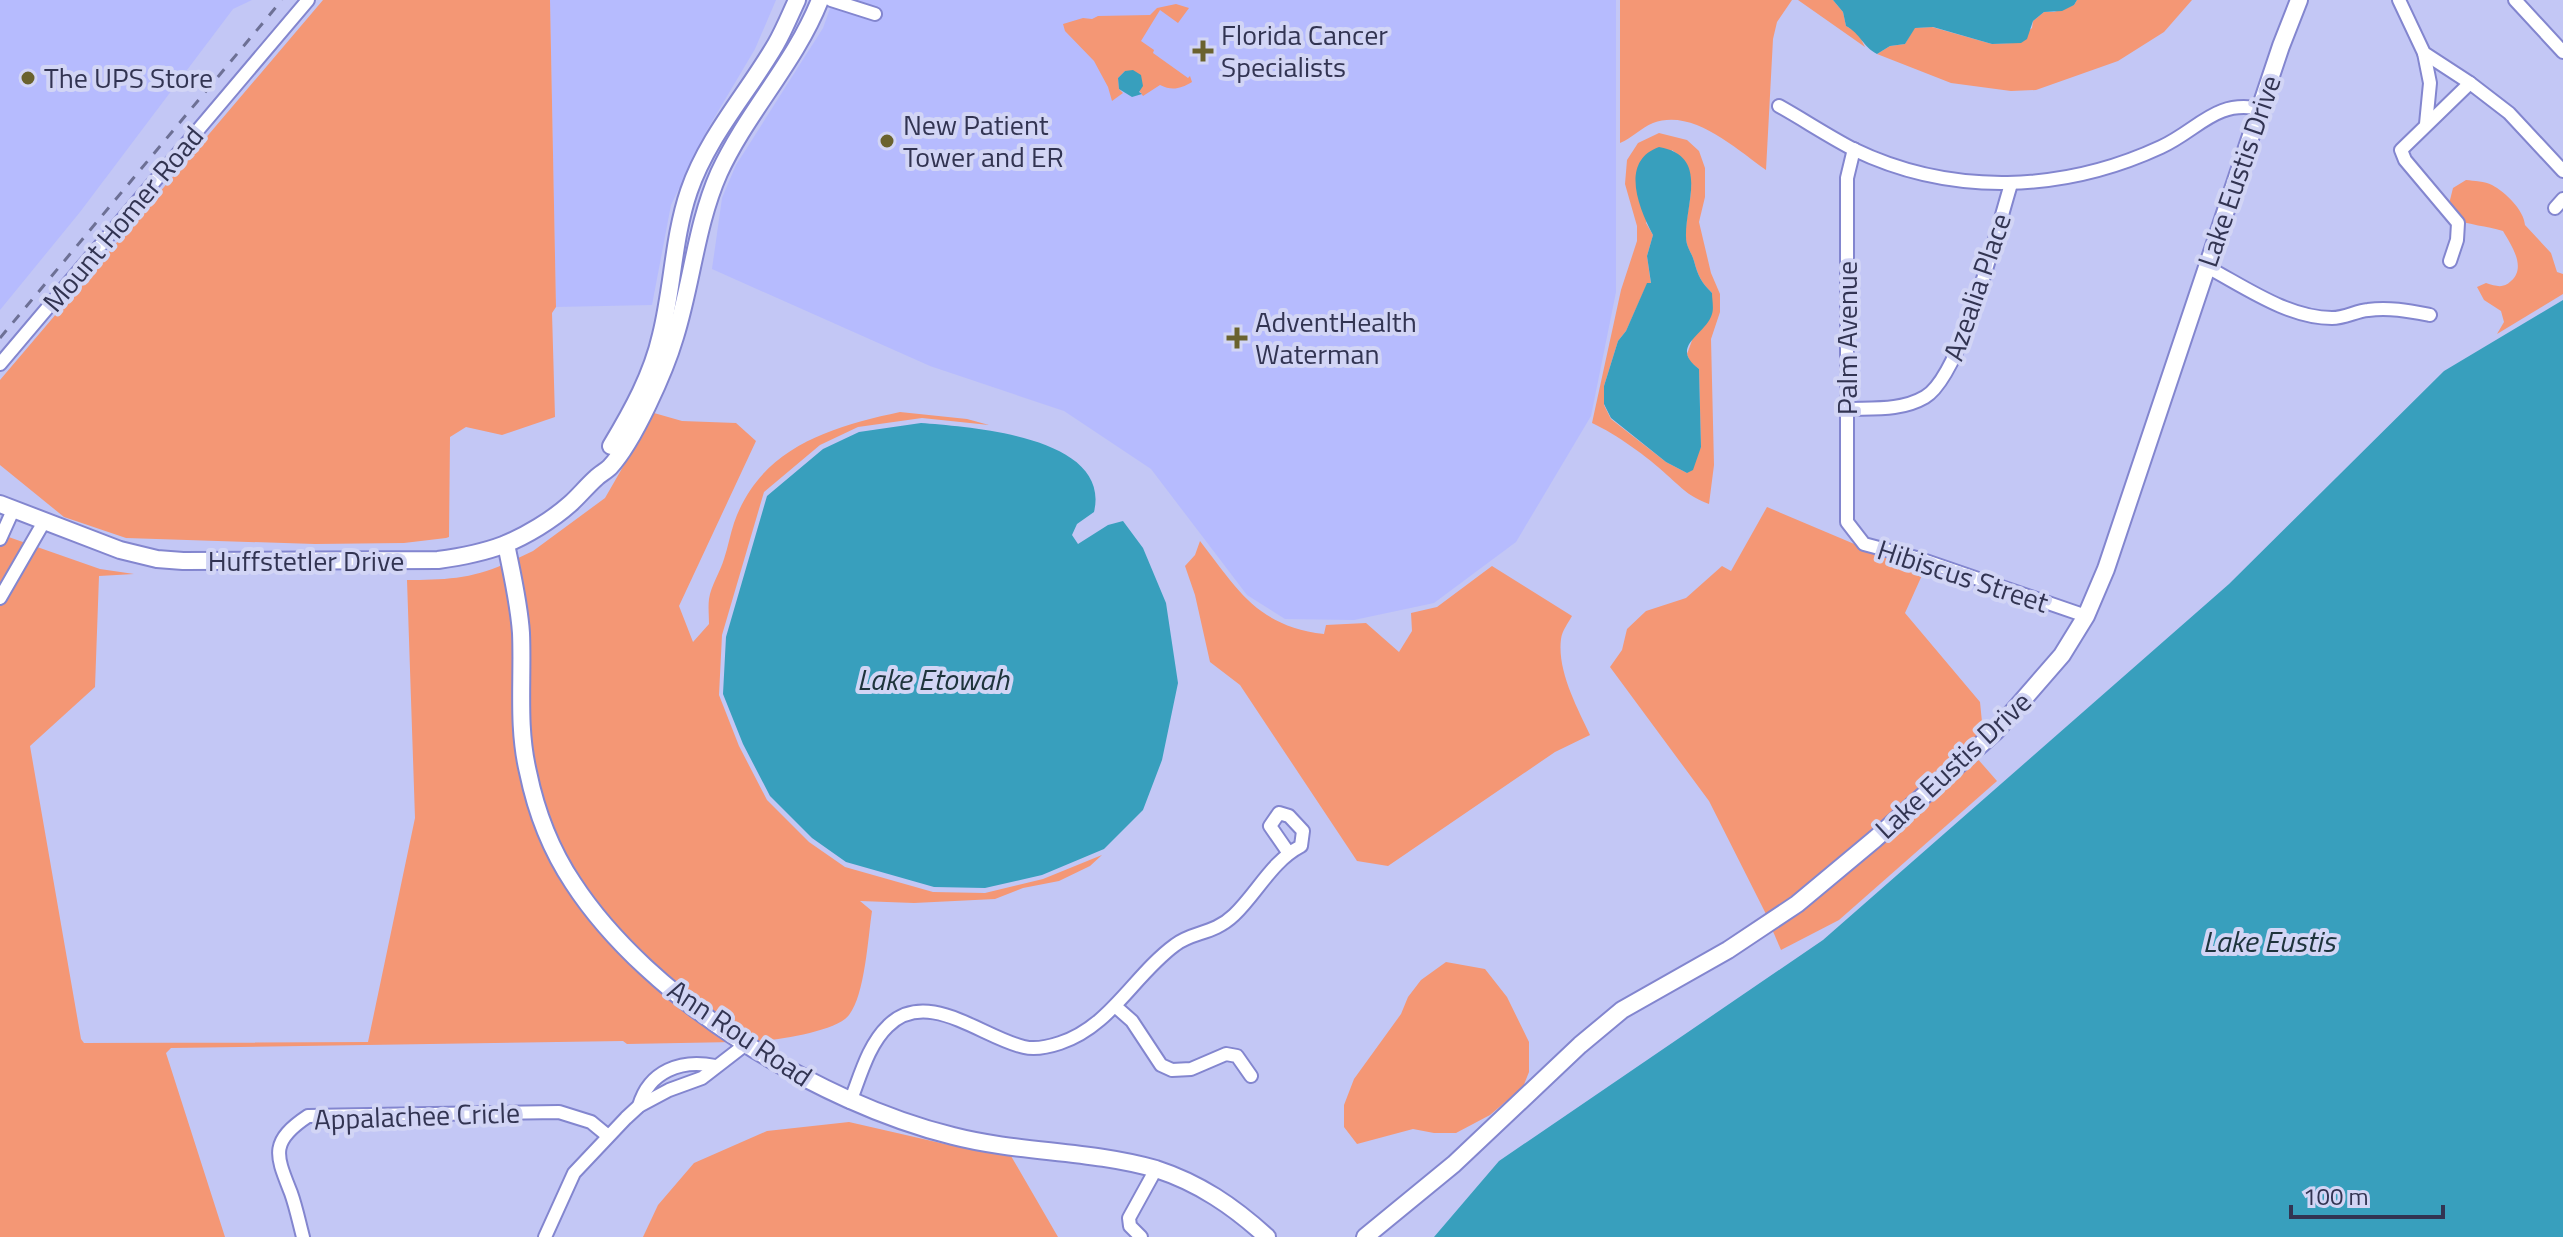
<svg xmlns="http://www.w3.org/2000/svg" width="2563" height="1237" font-family="'Titillium Web',sans-serif">
<rect width="100%" height="100%" fill="#c3c7f5"/>
<g fill="#b6bbfe">
<polygon points="0,0 252,0 233,9 80,212 0,310"/>
<polygon points="550,0 776,0 755,49 707,130 671,205 652,305 556,307"/>
<polygon points="833,0 1616,0 1616,292 1591,416 1516,542 1434,603 1354,620 1285,619 1247,595 1151,469 1064,411 930,366 712,269 722,198 736,165 823,28"/>
</g>
<g fill="#f49775" fill-rule="evenodd">
<polygon points="323,0 550,0 556,307 552,313 555,417 502,435 466,427 450,437 449,537 446,538 404,543 315,544 126,538 64,517 0,465 0,380"/>
<path d="M1620,0H1792L1777,22L1773,39L1766,170C1736,149 1693,108 1653,123C1641,128 1632,138 1620,143Z"/>
<polygon points="1798,0 1833,0 1843,12 1846,26 1858,33 1865,47"/>
<polygon points="2077,0 2192,0 2164,32 2118,61 2036,90 2011,91 1951,83 1877,54 1890,46 1905,44 1914,28 1932,27 1992,44 2013,43 2032,28 2033,21 2044,12 2054,12 2074,5"/>
<path d="M1176,4L1189,8L1178,23L1160,10L1141,41L1154,50L1153,53L1188,78L1190,76L1192,82C1180,89 1172,91 1160,85L1143,96L1125,71L1118,78L1119,89L1123,93L1112,101L1108,87L1094,61L1065,31L1063,24L1083,18L1092,19L1098,16L1150,15L1157,8Z"/>
<path d="M1659,133L1687,140L1699,151L1705,168V197L1699,222L1711,273L1720,294V312L1711,339L1714,465L1709,504C1688,496 1683,489 1667,475C1648,457 1616,434 1592,423L1621,290L1637,241V226L1625,184L1627,160L1638,143ZM1672,150C1706,173 1684,205 1686,238C1686,247 1692,253 1694,261C1698,276 1701,282 1712,293L1701,330L1694,335L1687,354L1690,362L1699,369L1701,447L1687,473L1666,462L1611,419L1604,405V386L1618,341L1626,331L1647,284H1651L1647,256L1653,235L1646,223Z"/>
<path d="M2466,180C2474,181 2485,181 2492,185C2505,192 2524,210 2525,225L2551,253L2557,272L2563,274V294L2497,334L2504,322L2501,311L2484,300L2477,287L2486,283C2496,286 2503,289 2511,281C2527,267 2511,245 2503,231C2486,226 2470,225 2453,219L2449,204L2453,188Z"/>
<path d="M900,412L967,419L989,425L922,418L858,427L820,445L764,492L722,635L719,695L739,746L767,800L809,842L845,867L933,892L985,893L1043,879L1102,855L1090,866L1059,881L1023,888L995,899L914,903L860,901L872,911C868,937 865,995 849,1015C836,1032 776,1040 754,1042C650,968 565,903 533,772C528,751 529,727 527,705C523,657 518,608 514,560L533,551L605,498L654,413L682,421L736,423L756,441L679,606L693,642L709,624C709,616 708,607 709,599C711,586 720,572 724,559C728,547 730,535 734,523C760,448 830,427 900,412Z"/>
<polygon points="1767,507 1923,573 1905,613 1980,702 1982,722 1975,742 1872,835 1768,918 1709,801 1610,667 1622,650 1627,629 1646,611 1686,598 1722,566 1731,571"/>
<path d="M0,534L100,569L134,574L99,576L95,687L30,746L81,1039L84,1043L368,1042L415,818L407,580C441,580 473,579 504,564L513,610L516,737L567,885L734,1042L627,1044L623,1041L171,1048L166,1053L225,1237H0Z"/>
<path d="M1200,541C1238,590 1257,626 1324,634L1326,625L1366,623L1399,652L1412,631L1411,613L1437,607L1492,566L1572,616C1568,623 1562,631 1561,639C1557,671 1577,707 1590,735L1555,752L1388,866L1357,861L1240,685L1210,662L1195,595L1185,566L1195,555Z"/>
<polygon points="1976,757 1997,781 1839,920 1781,950 1772,929"/>
<polygon points="1446,962 1485,969 1507,997 1529,1042 1529,1072 1523,1087 1490,1115 1456,1133 1434,1133 1413,1129 1357,1144 1344,1127 1344,1105 1354,1079 1401,1014 1408,997 1421,980"/>
<polygon points="849,1122 945,1144 1011,1156 1058,1237 643,1237 658,1205 694,1163 767,1131"/>
</g>
<g fill="#389fbd">
<path d="M1833,0H2077L2074,5L2062,11L2044,12L2033,21L2027,39L2021,43L1992,44L1933,27L1915,28L1905,44L1890,46L1877,54C1863,47 1861,34 1846,26L1843,12Z"/>
<polygon points="1125,71 1133,70 1141,75 1143,86 1139,92 1142,94 1132,97 1119,89 1118,78"/>
<path d="M1659,147C1710,156 1685,203 1686,237C1686,247 1692,253 1694,261C1698,276 1701,282 1712,293C1712,299 1714,308 1712,314C1706,335 1668,346 1699,369L1701,447L1693,470L1687,473L1666,462L1611,418L1604,404V386L1618,341L1626,331L1647,283H1651L1647,256L1653,235C1638,207 1620,161 1659,147Z"/>
<polygon points="2563,300 2563,1237 1434,1237 1499,1161 1823,940 2229,584 2444,371"/>
<path d="M921,423C970,427 1112,436 1094,512L1077,524L1072,535L1078,544L1108,525L1123,521L1143,548L1166,603L1178,683L1162,760L1143,810L1104,849L1042,875L985,888L934,887L846,862L812,838L770,796L743,744L723,694L726,637L767,496L823,449L859,432Z"/>
</g>
<g fill="none" stroke-linecap="round" stroke-linejoin="round">
<defs>
<g id="minor">
<polyline points="831,0 875,14"/>
<polyline points="2399,0 2424,53 2470,83 2509,113 2563,171"/>
<polyline points="2515,0 2563,52"/>
<polyline points="2424,53 2430,83 2426,124"/>
<path d="M1779,106C1804,120 1828,136 1853,149C1952,197 2064,192 2161,147C2198,130 2216,99 2260,109"/>
<polyline points="1854,149 1847,178 1847,522 1864,544 1920,559 2086,616"/>
<polyline points="2555,208 2563,199"/>
<polyline points="2450,261 2457,240 2458,223 2405,160 2401,150 2470,83"/>
<path d="M2207,267C2245,287 2288,318 2332,318C2345,318 2356,311 2368,310C2389,307 2409,311 2430,315"/>
<polyline points="0,364 308,0"/>
<path d="M1847,409C1873,408 1901,411 1925,397C1962,375 1997,229 2011,184"/>
<polyline points="0,539 14,508"/>
<polyline points="0,598 45,520"/>
<polyline points="1115,1006 1132,1021 1161,1065 1172,1070 1191,1069 1226,1054 1237,1056 1251,1076"/>
<path d="M850,1102C860,1077 868,1045 888,1026C927,987 983,1038 1024,1047C1036,1050 1048,1047 1060,1043C1110,1027 1134,975 1175,945C1193,931 1213,935 1234,915C1257,893 1272,861 1301,846L1303,831L1289,816L1279,813L1270,826L1288,852"/>
<path d="M639,1106C649,1071 681,1059 715,1066"/>
<path d="M303,1237C299,1222 296,1207 291,1193C276,1155 269,1142 308,1116L559,1112L591,1122L608,1136"/>
<polyline points="545,1237 574,1173 626,1118 639,1106 669,1090 702,1078 746,1044"/>
<polyline points="1141,1237 1130,1226 1129,1218 1156,1169"/>
</g>
<g id="tertiary">
<path d="M611,446C632,411 652,375 661,335C673,287 673,238 689,191C708,136 747,94 776,44C784,30 790,15 797,0"/>
<path d="M0,504L120,550L157,559L183,561L438,560C460,557 482,553 503,545C526,536 552,520 570,504C579,496 587,486 596,478C600,474 606,471 610,467C634,441 665,371 675,337C692,283 696,225 719,173C747,112 795,63 820,0"/>
<path d="M506,544C512,574 519,603 521,633C523,680 517,726 528,772C536,811 551,850 573,883C649,1000 819,1103 953,1136C1019,1153 1090,1150 1156,1169C1199,1183 1233,1206 1267,1237"/>
<polyline points="1365,1237 1454,1164 1580,1045 1622,1010 1728,950 1797,904 1875,839 1996,731 2062,655 2086,616 2106,569 2281,46 2299,0"/>
</g>
</defs>
<use href="#minor" stroke="#8386cf" stroke-width="16"/>
<use href="#tertiary" stroke="#8386cf" stroke-width="20"/>
<use href="#minor" stroke="#fff" stroke-width="12"/>
<use href="#tertiary" stroke="#fff" stroke-width="16"/>
<polyline stroke="#6d7095" stroke-width="3" stroke-dasharray="10 10" stroke-linecap="butt" points="0,338 282,0"/>
</g>
<g fill="#6a622e" stroke="#d2d5f5" stroke-width="3">
<path d="M1199 39h8v8h8v8h-8v8h-8v-8h-8v-8h8z"/>
<circle cx="28" cy="78" r="8"/>
<circle cx="887" cy="141" r="8"/>
<path d="M1233 326h8v8h8v8h-8v8h-8v-8h-8v-8h8z"/>
</g>
<g text-anchor="middle" stroke-width="8" stroke-linejoin="round" paint-order="stroke">
<g font-size="28" fill="#323452" stroke="#d2d5f5" text-anchor="start">
<text x="1221" y="45">Florida Cancer<tspan x="1221" dy="32">Specialists</tspan></text>
<text x="44" y="88">The UPS Store</text>
<text x="903" y="135">New Patient<tspan x="903" dy="32">Tower and ER</tspan></text>
<text x="1255" y="332">AdventHealth<tspan x="1255" dy="32">Waterman</tspan></text>
</g>
<g font-size="28" fill="#323452" stroke="#d2d5f5">
<text transform="translate(2239 171) rotate(-71)" y="10">Lake Eustis Drive</text>
<text transform="translate(123 219) rotate(-50)" y="10">Mount Homer Road</text>
<text transform="translate(1977 287) rotate(-71)" y="10">Azealia Place</text>
<text transform="translate(1847 338) rotate(-90)" y="10">Palm Avenue</text>
<text x="306" y="571">Huffstetler Drive</text>
<text transform="translate(1963 576) rotate(18)" y="10">Hibiscus Street</text>
<text transform="translate(1953 765) rotate(-43)" y="10">Lake Eustis Drive</text>
<text transform="translate(740 1033) rotate(34)" y="10">Ann Rou Road</text>
<text transform="translate(417 1116) rotate(-2)" y="10">Appalachee Cricle</text>
</g>
<g font-size="30" font-style="italic" fill="#1e343c" stroke="#d2d5f5">
<text x="933" y="690">Lake Etowah</text>
<text x="2269" y="952">Lake Eustis</text>
</g>
</g>
<path d="M2291 1205v12h152v-12" fill="none" stroke="#323452" stroke-width="4"/>
<text x="2303" y="1205" font-size="24" fill="#323452" stroke="#d2d5f5" stroke-width="6" paint-order="stroke">100 m</text>
</svg>
